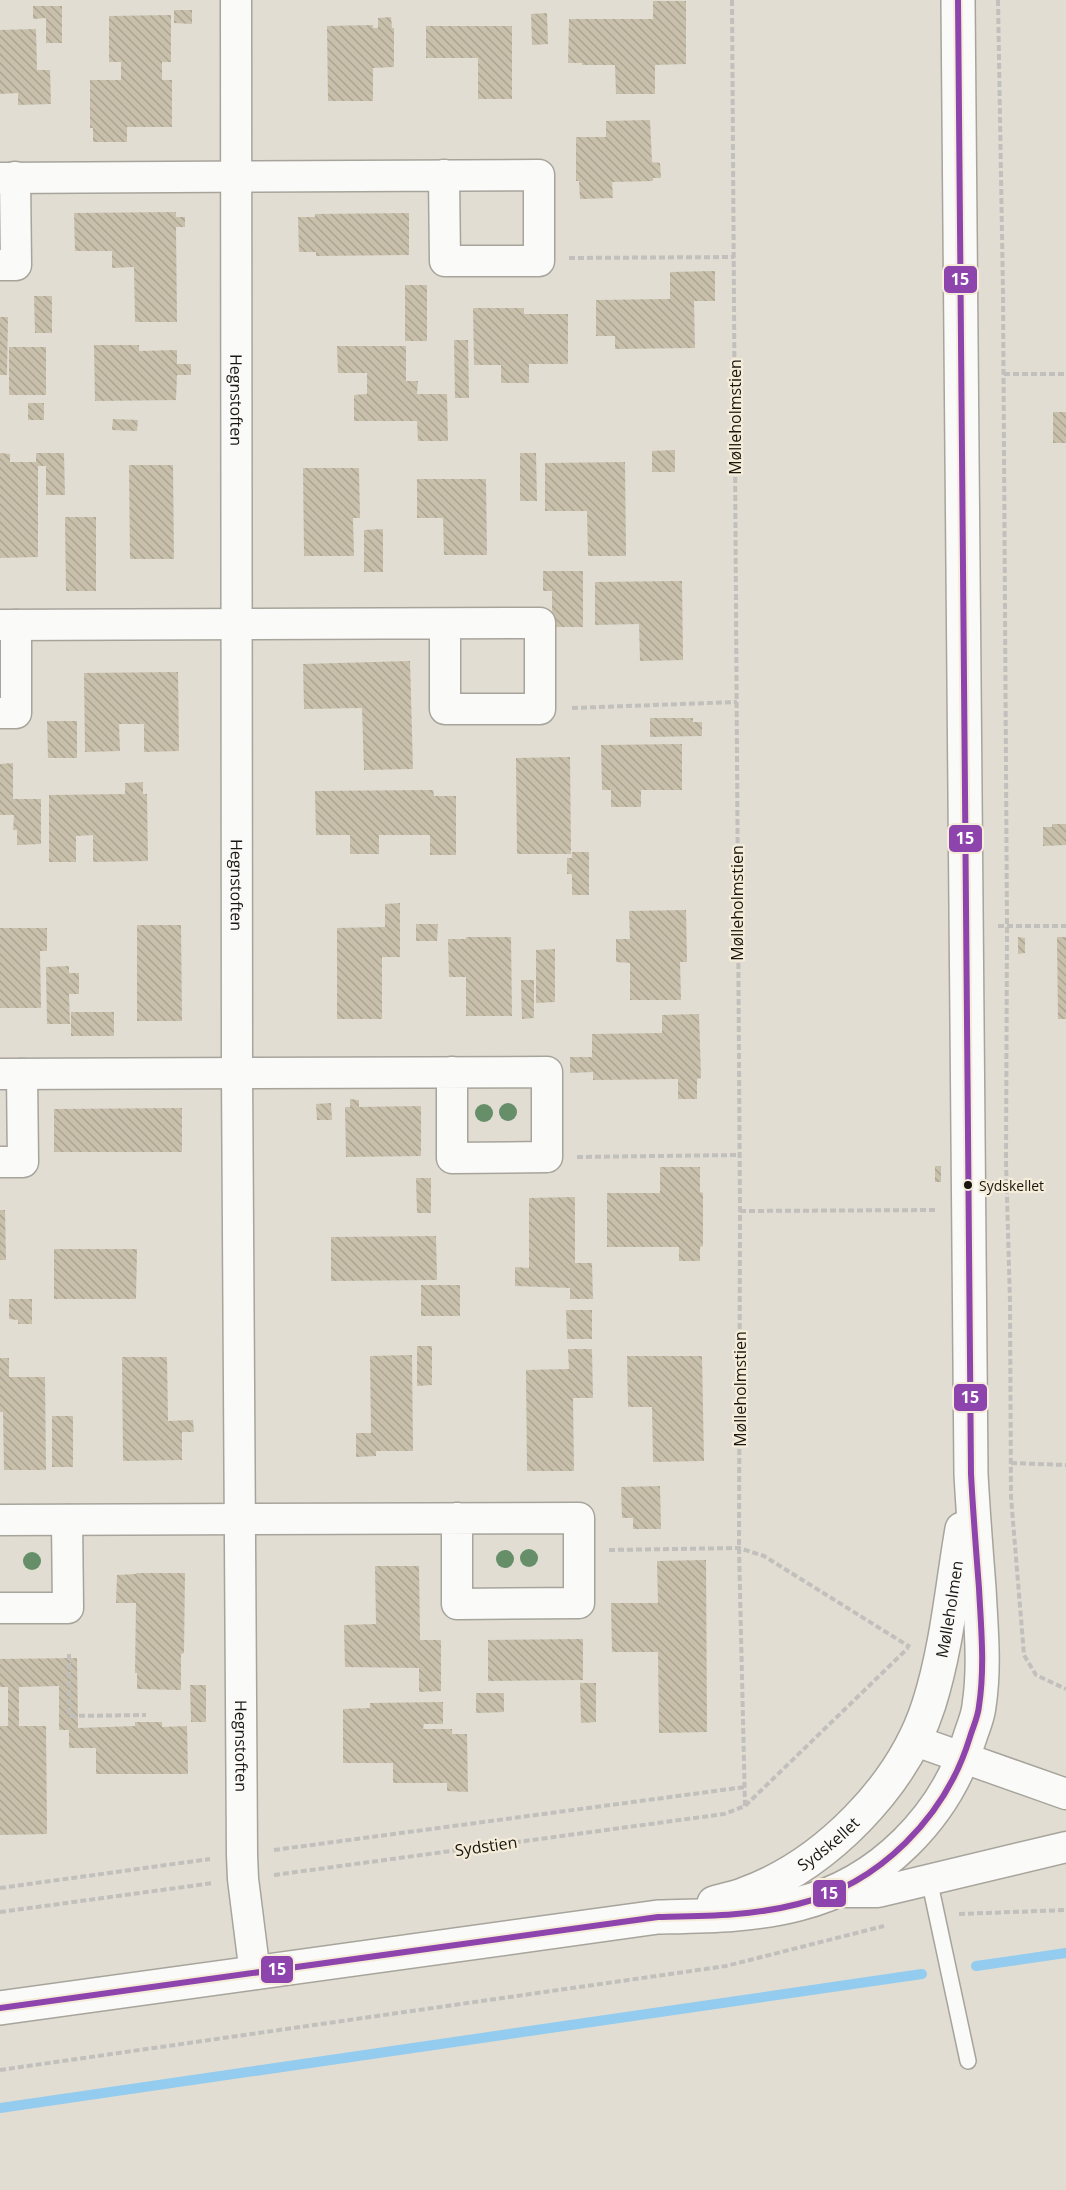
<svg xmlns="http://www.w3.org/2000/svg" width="1066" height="2190" font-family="'Open Sans',sans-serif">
<defs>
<pattern id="building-back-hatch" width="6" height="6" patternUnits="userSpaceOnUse" patternTransform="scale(1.5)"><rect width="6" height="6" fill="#c8c0ab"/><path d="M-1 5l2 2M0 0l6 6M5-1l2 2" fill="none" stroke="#aba492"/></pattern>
</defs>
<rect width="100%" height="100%" fill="#e1ddd3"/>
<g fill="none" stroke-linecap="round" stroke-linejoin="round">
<g stroke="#93ccee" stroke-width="10">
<polyline points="976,1966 1066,1953"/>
<polyline points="0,2108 922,1974"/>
</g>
</g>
<g fill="url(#building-back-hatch)">
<polygon points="653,1 686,1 686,64 655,65 655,94 616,94 615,65 582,65 582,63 568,63 569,19 653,19"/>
<polygon points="33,6 62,6 62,43 46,43 46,18 33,19"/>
<polygon points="174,10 192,10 192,24 174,23"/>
<polygon points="547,13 548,44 532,45 531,14"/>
<polygon points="171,15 171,62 162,62 162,80 172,80 172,127 127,127 127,142 93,142 93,128 90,128 90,80 121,80 121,62 109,62 109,16"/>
<polygon points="391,17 392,28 394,28 394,67 373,68 373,101 328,101 327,26 373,25 373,28 378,28 378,18"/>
<polygon points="426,26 512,26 512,99 478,99 478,58 426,58"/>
<polygon points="36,29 37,70 50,70 51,104 18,105 18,93 0,94 0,30"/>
<polygon points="650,120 652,162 660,163 661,178 653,178 653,181 612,182 613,198 580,199 579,181 576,181 576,137 606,137 606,121"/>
<polygon points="176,212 176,217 185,217 185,227 176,227 177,322 135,322 134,267 112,268 112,251 75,251 74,213"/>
<polygon points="409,213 409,255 316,256 316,252 299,252 298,217 315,217 315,214"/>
<polygon points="715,271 715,301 694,301 695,348 615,349 615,336 596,336 596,300 670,299 670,272"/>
<rect x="405" y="285" width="22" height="56"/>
<polygon points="34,296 52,296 52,333 35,333"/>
<polygon points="473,308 524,308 524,314 568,314 568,364 529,364 529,383 501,383 501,365 474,365"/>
<polygon points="0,317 8,317 7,375 0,375"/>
<polygon points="454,340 468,340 469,398 455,398"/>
<polygon points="94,345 139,345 139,351 177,350 177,364 191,364 191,375 177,375 176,400 95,401"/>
<polygon points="337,346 406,346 406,381 418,381 417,394 447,394 448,441 418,441 417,421 354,421 354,395 367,394 367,373 338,373"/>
<rect x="9" y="347" width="37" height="48"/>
<rect x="28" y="403" width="16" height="17"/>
<rect x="1053" y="412" width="13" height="31"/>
<polygon points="113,419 138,420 137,431 112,430"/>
<polygon points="675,450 675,472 652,472 652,451"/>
<polygon points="0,453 10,454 10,462 36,462 36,453 64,453 65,495 46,495 46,466 38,466 38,557 0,558"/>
<polygon points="520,453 536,453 537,501 520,501"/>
<polygon points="625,462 626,556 588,556 587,511 545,511 545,463"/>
<polygon points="129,465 173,465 174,559 130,559"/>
<polygon points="303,468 359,468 360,518 353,518 354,556 304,556"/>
<polygon points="417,479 486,479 487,555 444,555 443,518 417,518"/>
<polygon points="65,517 96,517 96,591 66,591"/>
<polygon points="383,529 383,572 364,572 364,530"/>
<polygon points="543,571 583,571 583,627 552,627 552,591 543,591"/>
<polygon points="682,581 683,660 640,661 639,624 595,625 595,582"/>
<polygon points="410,661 413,769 364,770 362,708 304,709 303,664"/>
<polygon points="178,672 179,751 144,752 144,724 119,724 120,751 85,752 84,673"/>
<polygon points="650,718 693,718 693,722 702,722 702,736 650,737"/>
<polygon points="47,721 77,721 77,758 48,758"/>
<polygon points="682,744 682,790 641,790 641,807 611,807 611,790 602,790 601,745"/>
<polygon points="570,757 571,854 517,854 516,758"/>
<polygon points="13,763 13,799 41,799 41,844 17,845 17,830 13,830 14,815 0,815 0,764"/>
<polygon points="143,782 143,794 147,794 148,861 93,862 93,835 76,836 76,862 49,862 49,795 125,794 125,783"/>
<polygon points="433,790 434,796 456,796 456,855 430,855 430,835 379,835 379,854 350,854 350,835 316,835 315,791"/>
<polygon points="1052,824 1066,824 1066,845 1043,846 1043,827 1052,827"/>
<polygon points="572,852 589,852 589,895 572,895 572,874 567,874 567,858 572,858"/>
<polygon points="400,903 400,957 382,957 382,1019 337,1019 337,928 385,927 385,904"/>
<polygon points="686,910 687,962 680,962 681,1000 630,1000 630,963 616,962 616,939 630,939 629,911"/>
<polygon points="416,924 438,924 437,941 416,941"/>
<polygon points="137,925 181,925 182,1021 137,1021"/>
<polygon points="0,928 47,928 47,951 40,951 41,1008 0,1008"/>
<polygon points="466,937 511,937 512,1016 466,1016 466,977 449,977 448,939 466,939"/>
<polygon points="1018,937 1025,938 1025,953 1018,954"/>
<polygon points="1057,937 1066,937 1066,1019 1058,1019"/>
<polygon points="555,949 555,1002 536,1003 536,950"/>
<polygon points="69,966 69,973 79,973 79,994 69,994 70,1024 47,1024 46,967"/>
<polygon points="521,980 534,980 534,1018 522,1019"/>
<rect x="71" y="1012" width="43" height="24"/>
<polygon points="699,1014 701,1078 697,1079 697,1099 678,1099 678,1079 593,1080 593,1072 570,1073 570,1057 592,1057 592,1034 662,1033 662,1015"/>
<polygon points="350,1099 359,1100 359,1107 421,1106 421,1156 346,1157 345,1107 350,1107"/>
<polygon points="331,1103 332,1120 317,1120 316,1104"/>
<polygon points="182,1108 182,1152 54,1152 54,1109"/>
<rect x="935" y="1166" width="6" height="16"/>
<polygon points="660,1167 700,1167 700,1192 703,1193 703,1246 700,1247 700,1261 679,1261 679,1247 607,1247 607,1193 660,1193"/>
<polygon points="416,1178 431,1178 431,1213 417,1213"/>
<polygon points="575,1197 575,1263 592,1263 593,1299 570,1299 570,1288 515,1286 515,1267 529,1268 529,1198"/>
<polygon points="0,1210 5,1210 6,1260 0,1260"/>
<polygon points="436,1236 437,1280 331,1281 331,1237"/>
<polygon points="54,1249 137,1249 136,1299 54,1299"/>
<rect x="421" y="1285" width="39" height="31"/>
<polygon points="9,1299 32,1299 32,1324 18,1324 18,1320 9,1319"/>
<polygon points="566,1310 592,1310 592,1339 567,1339"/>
<polygon points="417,1346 432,1346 432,1385 417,1386"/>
<polygon points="568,1349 592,1349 593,1398 573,1398 574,1471 527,1471 526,1370 569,1369"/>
<polygon points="412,1355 413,1451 376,1451 376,1456 356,1457 356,1433 371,1433 370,1356"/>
<polygon points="627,1356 702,1356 704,1461 653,1462 652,1407 628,1407"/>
<polygon points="122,1357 167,1357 168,1421 193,1420 194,1432 182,1432 182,1460 123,1461"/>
<polygon points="0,1358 9,1358 9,1377 45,1377 46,1470 4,1470 3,1412 0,1412"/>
<rect x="52" y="1416" width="21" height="51"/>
<polygon points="660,1486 661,1529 633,1529 633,1518 622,1518 621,1487"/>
<polygon points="706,1560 707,1732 659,1733 658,1652 612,1652 611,1603 658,1603 657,1561"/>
<polygon points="375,1566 419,1566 420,1640 441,1640 441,1691 419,1692 419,1668 345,1667 344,1625 376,1624"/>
<polygon points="136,1573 185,1573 184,1653 181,1654 181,1690 137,1689 137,1673 135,1673 136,1603 116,1603 117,1575 136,1574"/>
<polygon points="583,1639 583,1680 488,1681 488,1640"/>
<polygon points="77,1658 78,1728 135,1726 135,1722 162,1722 162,1727 187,1726 188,1774 96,1774 96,1748 69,1748 69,1730 59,1730 59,1686 19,1687 19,1726 46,1726 47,1834 0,1835 0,1726 8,1726 8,1687 0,1687 0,1659"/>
<polygon points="580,1683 596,1683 596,1722 581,1723"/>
<polygon points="190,1685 206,1685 206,1722 191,1722"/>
<polygon points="476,1693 504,1693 504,1712 476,1713"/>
<polygon points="443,1702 443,1724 424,1724 423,1729 452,1729 452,1734 467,1734 468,1792 447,1791 447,1783 393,1783 393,1763 343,1763 343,1709 370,1708 370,1703"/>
</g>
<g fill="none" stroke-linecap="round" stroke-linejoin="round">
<defs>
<polyline id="lane" points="929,1879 968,2061"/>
<g id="street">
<path id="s1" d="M236,0L237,1073L242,1855L243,1879L255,1974"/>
<polyline points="0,178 539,175 539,261 445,261 444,175"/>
<polyline points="0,265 16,265 15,177"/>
<polyline points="0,625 540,623 540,709 445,709 445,624"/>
<polyline points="0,713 16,713 16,625"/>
<polyline points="0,1074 547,1072 547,1157 452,1158 452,1072"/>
<polyline points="0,1162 23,1162 22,1074"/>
<polyline points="0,1520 579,1518 579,1603 457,1604 457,1518"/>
<polyline points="0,1608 68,1608 67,1520"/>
<polyline points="913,1740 1066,1794"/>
<polyline points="835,1892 878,1892 1066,1847"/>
</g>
<g id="secondary">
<path id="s2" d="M714,1903C724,1900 735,1898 745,1894C825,1865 903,1786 929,1704C947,1647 952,1587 962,1529"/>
<path d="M0,2008L658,1917C705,1916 752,1916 798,1904C880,1884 946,1816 970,1737C973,1727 978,1717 979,1706C985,1667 981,1628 979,1588C976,1550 973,1512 971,1474L958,0"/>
</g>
</defs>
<use href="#lane" stroke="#a7a49c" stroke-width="18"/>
<use href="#street" stroke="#a7a49c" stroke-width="33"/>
<use href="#secondary" stroke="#a7a49c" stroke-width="36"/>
<g stroke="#c2c0bd" stroke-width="4" stroke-dasharray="6 3" stroke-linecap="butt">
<polyline points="732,0 740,1211 739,1548 745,1806"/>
<polyline points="998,0 1003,292 1007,926 1006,1162 1010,1302 1011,1497 1024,1655 1036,1675 1066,1689"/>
<polyline points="569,258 734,257"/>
<polyline points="1004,374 1066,374"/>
<polyline points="572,708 737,702"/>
<polyline points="998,926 1066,926"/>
<polyline points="577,1157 739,1155"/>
<polyline points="740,1211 937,1210"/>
<polyline points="1011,1463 1066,1465"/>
<polyline points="609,1550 739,1548 764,1556 910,1647"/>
<polyline points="69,1654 69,1716 146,1715"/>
<polyline points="274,1850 745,1787"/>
<polyline points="274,1875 724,1814 745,1806 908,1648"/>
<polyline points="0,1888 210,1859"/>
<polyline points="0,1912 213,1883"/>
<polyline points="959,1914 1066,1910"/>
<polyline points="0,2070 726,1966 884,1926"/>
</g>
<use href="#lane" stroke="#fafaf8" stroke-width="15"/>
<use href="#street" stroke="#fafaf8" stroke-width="30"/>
<use href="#secondary" stroke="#fafaf8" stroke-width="33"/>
<defs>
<path id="bus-1" d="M0,2008L658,1917C705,1916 752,1916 798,1904C880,1884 946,1816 970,1737C973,1727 978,1717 979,1706C985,1667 981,1628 979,1588C976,1550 973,1512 971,1474L958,0"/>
</defs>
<use href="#bus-1" stroke="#f5edda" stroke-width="10"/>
<use href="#bus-1" stroke="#8e44ad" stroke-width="6"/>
</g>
<g fill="#658e69">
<circle cx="508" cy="1112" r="9"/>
<circle cx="484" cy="1113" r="9"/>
<circle cx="529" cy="1558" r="9"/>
<circle cx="505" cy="1559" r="9"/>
<circle cx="32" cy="1561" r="9"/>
</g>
<circle fill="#191610" stroke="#f5edda" stroke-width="2" cx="968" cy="1185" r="5"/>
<g text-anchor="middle" stroke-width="4.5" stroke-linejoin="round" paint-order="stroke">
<g font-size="14" fill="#191610" stroke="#f5edda" text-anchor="start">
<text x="979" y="1191">Sydskellet</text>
</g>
<g font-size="16" fill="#191610" stroke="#f5edda">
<text dy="6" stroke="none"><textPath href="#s1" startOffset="400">Hegnstoften</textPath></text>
<text transform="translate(735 417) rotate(-90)" y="6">Mølleholmstien</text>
<text dy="6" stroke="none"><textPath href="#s1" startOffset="885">Hegnstoften</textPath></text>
<text transform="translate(737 903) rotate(-90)" y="6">Mølleholmstien</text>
<text transform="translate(740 1389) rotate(-90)" y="6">Mølleholmstien</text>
<text dy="6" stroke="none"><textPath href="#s2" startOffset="402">Mølleholmen</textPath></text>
<text dy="6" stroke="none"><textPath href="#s1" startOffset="1746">Hegnstoften</textPath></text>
<text dy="6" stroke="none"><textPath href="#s2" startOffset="130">Sydskellet</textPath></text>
<text transform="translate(486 1846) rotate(-8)" y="6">Sydstien</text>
</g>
</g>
<g stroke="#f5edda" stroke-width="2">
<rect x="943" y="265" width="35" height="29" rx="6" fill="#8e44ad"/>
<rect x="948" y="824" width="35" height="29" rx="6" fill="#8e44ad"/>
<rect x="953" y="1383" width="35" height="29" rx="6" fill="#8e44ad"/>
<rect x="812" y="1879" width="35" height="29" rx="6" fill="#8e44ad"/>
<rect x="260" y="1955" width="34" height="29" rx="6" fill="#8e44ad"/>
</g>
<g font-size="16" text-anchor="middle" font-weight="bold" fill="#fff">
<text x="960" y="285">15</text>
<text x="965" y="844">15</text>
<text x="970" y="1403">15</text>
<text x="829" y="1899">15</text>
<text x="277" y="1975">15</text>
</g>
</svg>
